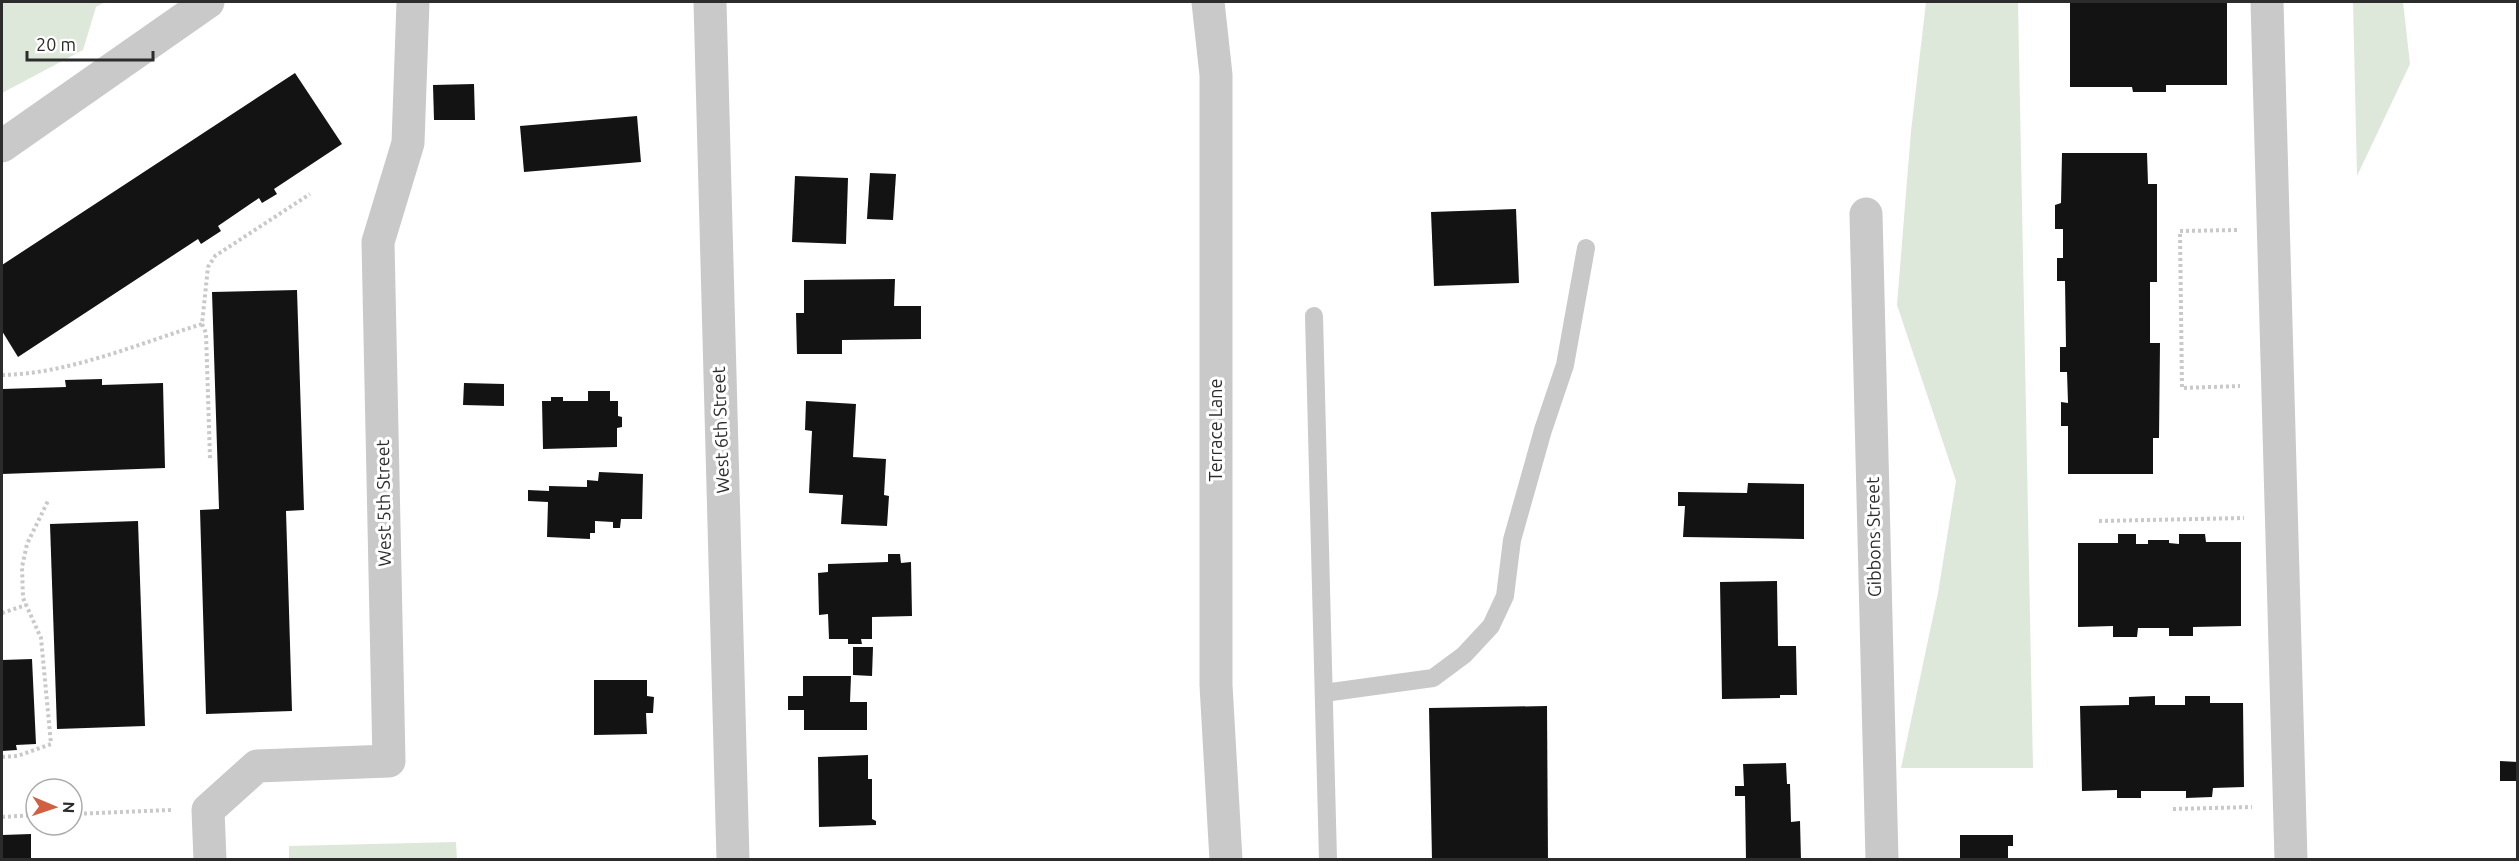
<svg xmlns="http://www.w3.org/2000/svg" width="2519" height="861" font-family="Ubuntu,sans-serif">
<rect width="100%" height="100%" fill="#fff"/>
<g fill="#dee8da">
<polygon points="2,2 105,2 96,7 83,50 2,93"/>
<polygon points="1926,2 2018,2 2033,768 1901,768 1938,593 1956,481 1897,305 1911,131"/>
<polygon points="2353,2 2403,2 2410,64 2357,176"/>
<polygon points="456,842 457,859 289,859 289,846"/>
</g>
<g fill="#131313">
<polygon points="2070,2 2227,2 2227,85 2166,85 2166,92 2133,92 2132,87 2070,87"/>
<polygon points="295,73 342,144 274,189 277,194 262,203 259,198 218,226 221,231 201,244 198,239 18,357 2,331 2,265"/>
<polygon points="474,84 475,120 434,120 433,85"/>
<polygon points="637,116 641,162 524,172 520,126"/>
<polygon points="2062,153 2147,153 2148,184 2157,184 2157,282 2150,282 2150,343 2160,343 2159,438 2153,438 2153,474 2068,474 2068,426 2061,426 2061,402 2068,403 2067,372 2060,372 2060,347 2066,347 2065,281 2057,281 2057,258 2063,258 2063,229 2055,229 2055,205 2061,203"/>
<polygon points="870,173 896,174 893,220 867,219"/>
<polygon points="795,176 848,178 846,244 792,242"/>
<polygon points="1516,209 1519,283 1434,286 1431,212"/>
<polygon points="895,279 894,306 921,306 921,339 842,340 842,354 797,354 796,313 804,313 804,280"/>
<polygon points="297,290 304,510 286,511 292,711 206,714 200,510 219,509 212,292"/>
<polygon points="102,379 102,385 163,383 165,468 2,474 2,389 66,387 65,380"/>
<polygon points="464,383 504,384 504,406 463,405"/>
<polygon points="588,391 610,391 610,401 618,401 618,416 622,417 622,427 617,428 617,447 543,449 542,401 551,401 551,397 563,397 563,401 588,401"/>
<polygon points="806,401 856,404 853,457 886,459 884,495 889,496 887,526 841,524 843,495 809,493 812,431 805,430"/>
<polygon points="599,472 643,474 642,519 621,519 620,528 613,528 613,522 595,521 595,533 590,533 590,539 547,537 548,502 528,501 528,490 549,491 549,486 587,487 587,480 598,481"/>
<polygon points="1748,483 1804,484 1804,539 1683,537 1685,506 1678,506 1678,492 1747,493"/>
<polygon points="138,521 145,726 57,729 50,524"/>
<polygon points="2118,534 2136,534 2136,544 2148,544 2148,540 2169,540 2169,543 2179,544 2179,534 2205,534 2206,542 2241,542 2241,626 2193,627 2193,636 2169,636 2169,628 2138,628 2137,637 2113,637 2113,626 2078,627 2078,543 2118,543"/>
<polygon points="888,554 900,554 901,563 911,562 912,616 872,617 872,639 861,639 862,644 848,644 848,639 829,639 828,614 819,615 818,573 828,572 828,564 888,562"/>
<polygon points="1777,581 1778,646 1796,646 1797,695 1780,695 1780,698 1722,699 1720,582"/>
<polygon points="853,647 873,647 872,676 853,675"/>
<polygon points="32,659 36,744 16,745 17,750 2,751 2,660"/>
<polygon points="803,676 851,676 850,702 867,702 867,730 804,730 804,710 788,710 788,696 803,696"/>
<polygon points="594,680 647,680 647,696 654,697 653,713 646,713 647,734 594,735"/>
<polygon points="2155,696 2155,705 2185,705 2185,696 2210,696 2210,703 2243,703 2244,787 2213,788 2212,797 2186,798 2186,791 2141,791 2141,798 2117,798 2117,790 2082,791 2080,706 2129,705 2129,697"/>
<polygon points="1547,706 1548,860 1432,860 1429,708"/>
<polygon points="868,755 868,779 872,779 872,819 876,821 876,825 819,827 818,757"/>
<polygon points="2500,761 2518,762 2518,781 2500,781"/>
<polygon points="1786,763 1787,784 1790,784 1791,822 1800,821 1801,860 1746,860 1745,796 1735,796 1735,786 1744,786 1743,764"/>
<polygon points="31,834 31,860 2,860 2,835"/>
<polygon points="1960,835 2013,835 2013,846 2008,846 2008,860 1960,860"/>
</g>
<g fill="none" stroke-linecap="round" stroke-linejoin="round">
<g stroke="#c9c9c9" stroke-width="4" stroke-dasharray="3 3" stroke-linecap="butt">
<polyline points="2237,230 2180,231 2182,388 2240,386"/>
<polyline points="202,324 206,333 210,459"/>
<path d="M2,375C68,374 138,344 202,324L208,267L215,256L310,194"/>
<polyline points="2099,521 2244,518"/>
<polyline points="2,613 26,605"/>
<polyline points="2,757 17,756 51,744 41,638 23,598 22,567 27,544 48,501"/>
<polyline points="2173,809 2252,807"/>
<polyline points="72,814 171,810"/>
<polyline points="2,817 36,815"/>
</g>
<g stroke="#c9c9c9" stroke-width="18">
<polyline points="1314,316 1328,860"/>
<polyline points="1324,693 1433,678 1464,655 1491,626 1505,596 1512,540 1543,430 1565,365 1586,248"/>
</g>
<g stroke="#c9c9c9" stroke-width="33">
<polyline points="710,2 733,860"/>
<polyline points="1208,2 1216,75 1216,685 1226,860"/>
<polyline points="2267,2 2291,860"/>
<polyline points="2,146 208,2"/>
<polyline points="1866,214 1882,860"/>
<polyline points="210,860 208,810 257,766 389,761 378,242 408,143 413,2"/>
</g>
</g>
<g text-anchor="middle" stroke-width="6" stroke-linejoin="round" paint-order="stroke">
<g font-size="18" fill="#2c2c2c" stroke="#fff">
<text transform="translate(721 430) rotate(-92)" y="6">West 6th Street</text>
<text transform="translate(1216 430) rotate(-90)" y="6">Terrace Lane</text>
<text transform="translate(384 503) rotate(-91)" y="6">West 5th Street</text>
<text transform="translate(1874 537) rotate(-91)" y="6">Gibbons Street</text>
</g>
</g>
<rect width="2519" height="861" fill="none" stroke="#2c2c2c" stroke-width="6"/>
<g transform="translate(54 807) rotate(92)"><circle r="28" fill="#ffffff" stroke="#ababab" stroke-width="1.5"/>
<path d="M0-4.5L10 22L0 15L-10 22Z" fill="#d06040"/>
<text y="-9" font-size="16" font-weight="bold" text-anchor="middle" fill="#2c2c2c">N</text>
</g>
<path d="M27 51v9h126v-9" fill="none" stroke="#2c2c2c" stroke-width="3"/>
<text x="36" y="51" font-size="18" fill="#2c2c2c" stroke="#ffffff" stroke-width="4.5" paint-order="stroke">20 m</text>
</svg>
